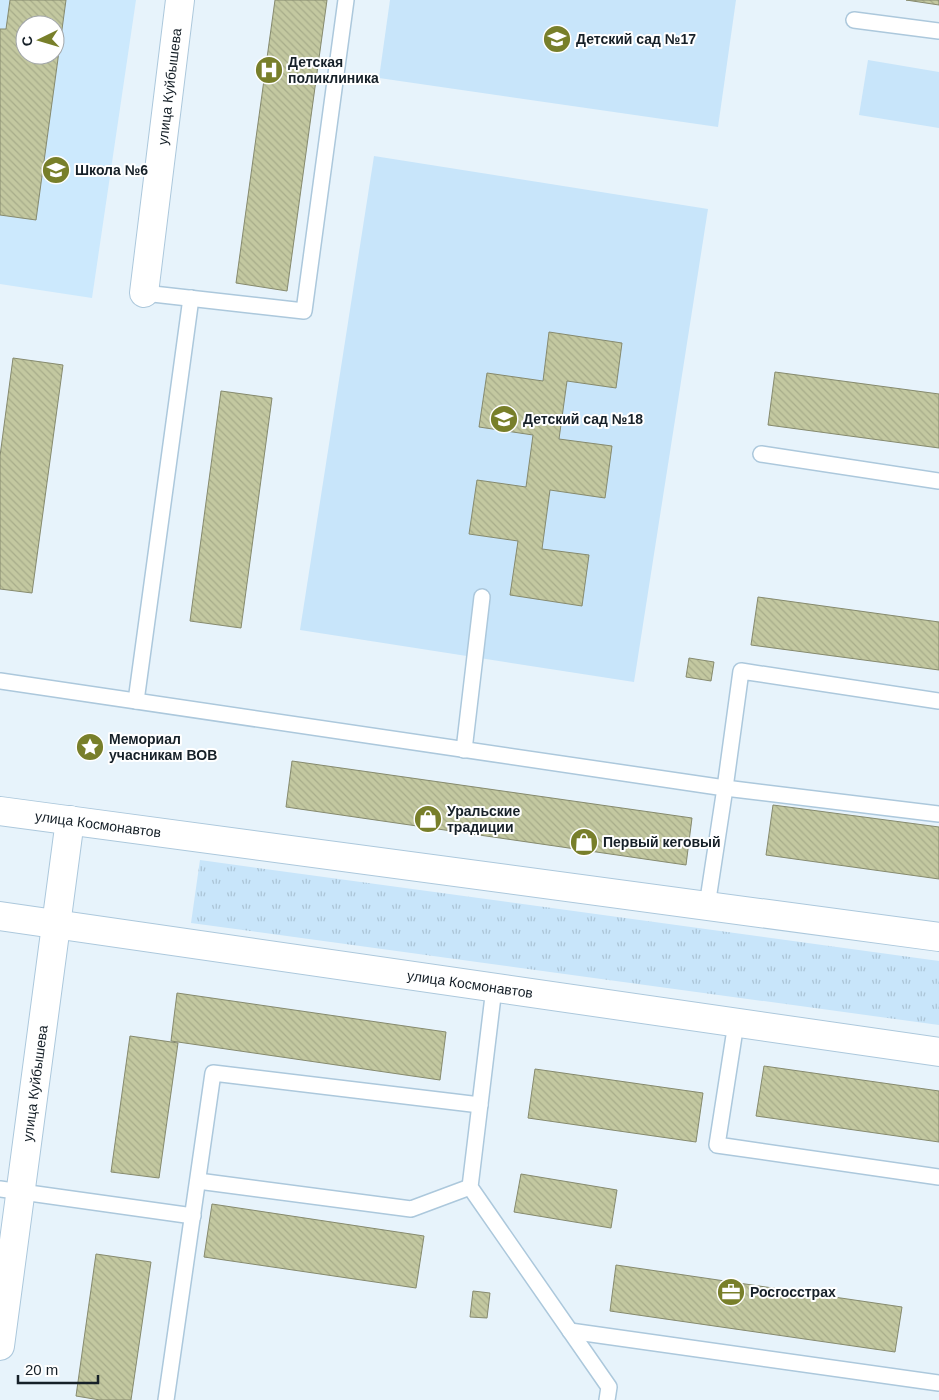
<svg xmlns="http://www.w3.org/2000/svg" width="939" height="1400" font-family="Arial,sans-serif">
<defs>
<pattern id="grass-tufts" width="24" height="20" patternUnits="userSpaceOnUse" patternTransform="scale(1.25)"><rect width="24" height="20" fill="#c8e5fa"/><path d="M3 7l-1-3M5 7V3M7 7l1-3M15 17l-1-3M17 17v-4M19 17l1-3" fill="none" stroke="#abc4d6"/></pattern>
<pattern id="building-back-hatch" width="6" height="6" patternUnits="userSpaceOnUse" patternTransform="scale(1.25)"><rect width="6" height="6" fill="#c3c8a0"/><path d="M-1 5l2 2M0 0l6 6M5-1l2 2" fill="none" stroke="#a7ac8a"/></pattern>
</defs>
<rect width="100%" height="100%" fill="#e7f3fb"/>
<path fill="#cce9fd" fill-rule="evenodd" d="M0,0H136L92,298L0,284ZM25,25H55V55H25Z"/>
<polygon fill="url(#grass-tufts)" points="200,860 939,961 939,1025 191,923"/>
<g fill="#c8e5fa">
<polygon points="390,0 736,0 718,127 379,78"/>
<polygon points="868,60 939,72 939,128 859,115"/>
<polygon points="374,156 708,209 634,682 300,630"/>
</g>
<g fill="url(#building-back-hatch)" stroke="#868a6e" fill-rule="evenodd">
<path d="M10,0H66L36,220L0,215V29H6ZM25,25H55V55H25Z"/>
<polygon points="275,0 327,0 287,291 236,283"/>
<polygon points="906,0 939,0 939,5"/>
<polygon points="549,332 622,343 616,388 567,381 559,439 612,446 605,498 550,490 542,549 589,555 582,606 510,595 518,541 469,534 477,480 526,487 533,435 479,427 487,373 543,381"/>
<polygon points="13,358 63,365 32,593 0,589 0,456"/>
<polygon points="775,372 939,394 939,448 768,425"/>
<polygon points="221,391 272,398 241,628 190,621"/>
<polygon points="758,597 939,622 939,670 751,645"/>
<polygon points="689,658 714,662 711,681 686,677"/>
<polygon points="292,761 692,818 686,865 286,807"/>
<polygon points="773,805 939,827 939,879 766,855"/>
<polygon points="177,993 446,1032 440,1080 171,1041"/>
<polygon points="130,1036 178,1043 159,1178 111,1172"/>
<polygon points="764,1066 939,1091 939,1142 756,1116"/>
<polygon points="535,1069 703,1093 696,1142 528,1118"/>
<polygon points="521,1174 617,1190 611,1228 514,1212"/>
<polygon points="212,1204 424,1236 416,1288 204,1257"/>
<polygon points="96,1254 151,1262 131,1400 100,1400 76,1396"/>
<polygon points="616,1265 902,1307 895,1352 610,1311"/>
<polygon points="473,1291 490,1293 487,1318 470,1317"/>
</g>
<g fill="none" stroke-linecap="round" stroke-linejoin="round">
<defs>
<g id="lane">
<polyline points="854,20 939,31"/>
<polyline points="144,293 304,311 346,0"/>
<polyline points="761,454 939,481"/>
<polyline points="0,681 725,788 707,906"/>
<polyline points="136,701 191,298"/>
<polyline points="939,701 741,671 725,788 939,814"/>
<polyline points="464,750 482,597"/>
<polyline points="494,988 470,1187 609,1387 607,1400"/>
<polyline points="736,1023 717,1145 939,1177"/>
<polyline points="198,1181 411,1209 470,1187"/>
<polyline points="0,1189 193,1216"/>
<polyline points="570,1331 939,1383"/>
<polyline points="166,1400 213,1073 480,1105"/>
</g>
<g id="street">
<path id="s1" d="M144,293L180,0"/>
<path id="s2" d="M0,1346L70,820"/>
</g>
<g id="secondary">
<path id="s3" d="M0,811L939,937"/>
<path id="s4" d="M0,916L939,1052"/>
</g>
</defs>
<use href="#lane" stroke="#acc8dc" stroke-width="18"/>
<use href="#street" stroke="#acc8dc" stroke-width="30"/>
<use href="#secondary" stroke="#acc8dc" stroke-width="30"/>
<use href="#lane" stroke="#fff" stroke-width="15"/>
<use href="#street" stroke="#fff" stroke-width="28"/>
<use href="#secondary" stroke="#fff" stroke-width="28"/>
</g>
<defs>
<symbol id="school-disc" viewBox="-11 -11 22 22"><circle r="9.5" fill="#787f2a" stroke="#fff"/><path d="M0-5L7-2L0 1L-7-2ZM-4 1L0 2.5L4 1V4Q0 6-4 4Z" fill="#fff"/></symbol>
<symbol id="hospital-disc" viewBox="-11 -11 22 22"><circle r="9.5" fill="#787f2a" stroke="#fff"/><path d="M-5-5h3v3.5h4V-5h3V5h-3V1.5h-4V5h-3Z" fill="#fff"/></symbol>
<symbol id="sight-disc" viewBox="-11 -11 22 22"><circle r="9.5" fill="#787f2a" stroke="#fff"/><path d="M0-6L1.8-2.2L6-1.7L2.9 1.2L3.7 5.4L0 3.3L-3.7 5.4L-2.9 1.2L-6-1.7L-1.8-2.2Z" fill="#fff"/></symbol>
<symbol id="shop-disc" viewBox="-11 -11 22 22"><circle r="9.5" fill="#787f2a" stroke="#fff"/><path d="M-5-2.5h2.3a2.7 3.5 0 0 1 5.4 0H5L5.5 6h-11ZM-1.5-2.5h3a1.5 2.3 0 0 0-3 0Z" fill="#fff"/></symbol>
<symbol id="office-disc" viewBox="-11 -11 22 22"><circle r="9.5" fill="#787f2a" stroke="#fff"/><path d="M-6-3h4V-5.5h4V-3h4V5H-6ZM-1-4.5V-3h2v-1.5ZM-6 0V1H6V0Z" fill="#fff"/></symbol>
</defs>
<g fill-rule="evenodd">
<use href="#school-disc" x="541" y="23" width="32" height="32"/>
<use href="#hospital-disc" x="253" y="54" width="32" height="32"/>
<use href="#school-disc" x="40" y="154" width="32" height="32"/>
<use href="#school-disc" x="488" y="403" width="32" height="32"/>
<use href="#sight-disc" x="74" y="731" width="32" height="32"/>
<use href="#shop-disc" x="412" y="803" width="32" height="32"/>
<use href="#shop-disc" x="568" y="826" width="32" height="32"/>
<use href="#office-disc" x="715" y="1276" width="32" height="32"/>
</g>
<g text-anchor="middle" stroke-width="4" stroke-linejoin="round" paint-order="stroke">
<g font-size="14" font-weight="bold" fill="#162028" stroke="#fff" text-anchor="start">
<text x="576" y="44">Детский сад №17</text>
<text x="288" y="67">Детская<tspan x="288" dy="16">поликлиника</tspan></text>
<text x="75" y="175">Школа №6</text>
<text x="523" y="424">Детский сад №18</text>
<text x="109" y="744">Мемориал<tspan x="109" dy="16">учасникам ВОВ</tspan></text>
<text x="447" y="816">Уральские<tspan x="447" dy="16">традиции</tspan></text>
<text x="603" y="847">Первый кеговый</text>
<text x="750" y="1297">Росгосстрах</text>
</g>
<g font-size="14" fill="#162028" stroke="#fff">
<text dy="5" stroke="none"><textPath href="#s1" startOffset="208">улица Куйбышева</textPath></text>
<text dy="5" stroke="none"><textPath href="#s3" startOffset="99">улица Космонавтов</textPath></text>
<text dy="5" stroke="none"><textPath href="#s4" startOffset="475">улица Космонавтов</textPath></text>
<text dy="5" stroke="none"><textPath href="#s2" startOffset="265">улица Куйбышева</textPath></text>
</g>
</g>
<g transform="translate(40 40) rotate(265)"><circle r="24" fill="#ffffff" stroke="#a2a6a9"/>
<path d="M0-4L9 19L0 12L-9 19Z" fill="#787f2a"/>
<text y="-8" font-size="14" font-weight="bold" text-anchor="middle" fill="#162028">С</text>
</g>
<path d="M18 1375v8h80v-8" fill="none" stroke="#162028" stroke-width="2.5"/>
<text x="25" y="1375" font-size="15" fill="#162028" stroke="#ffffff" stroke-width="4" paint-order="stroke">20 m</text>
</svg>
